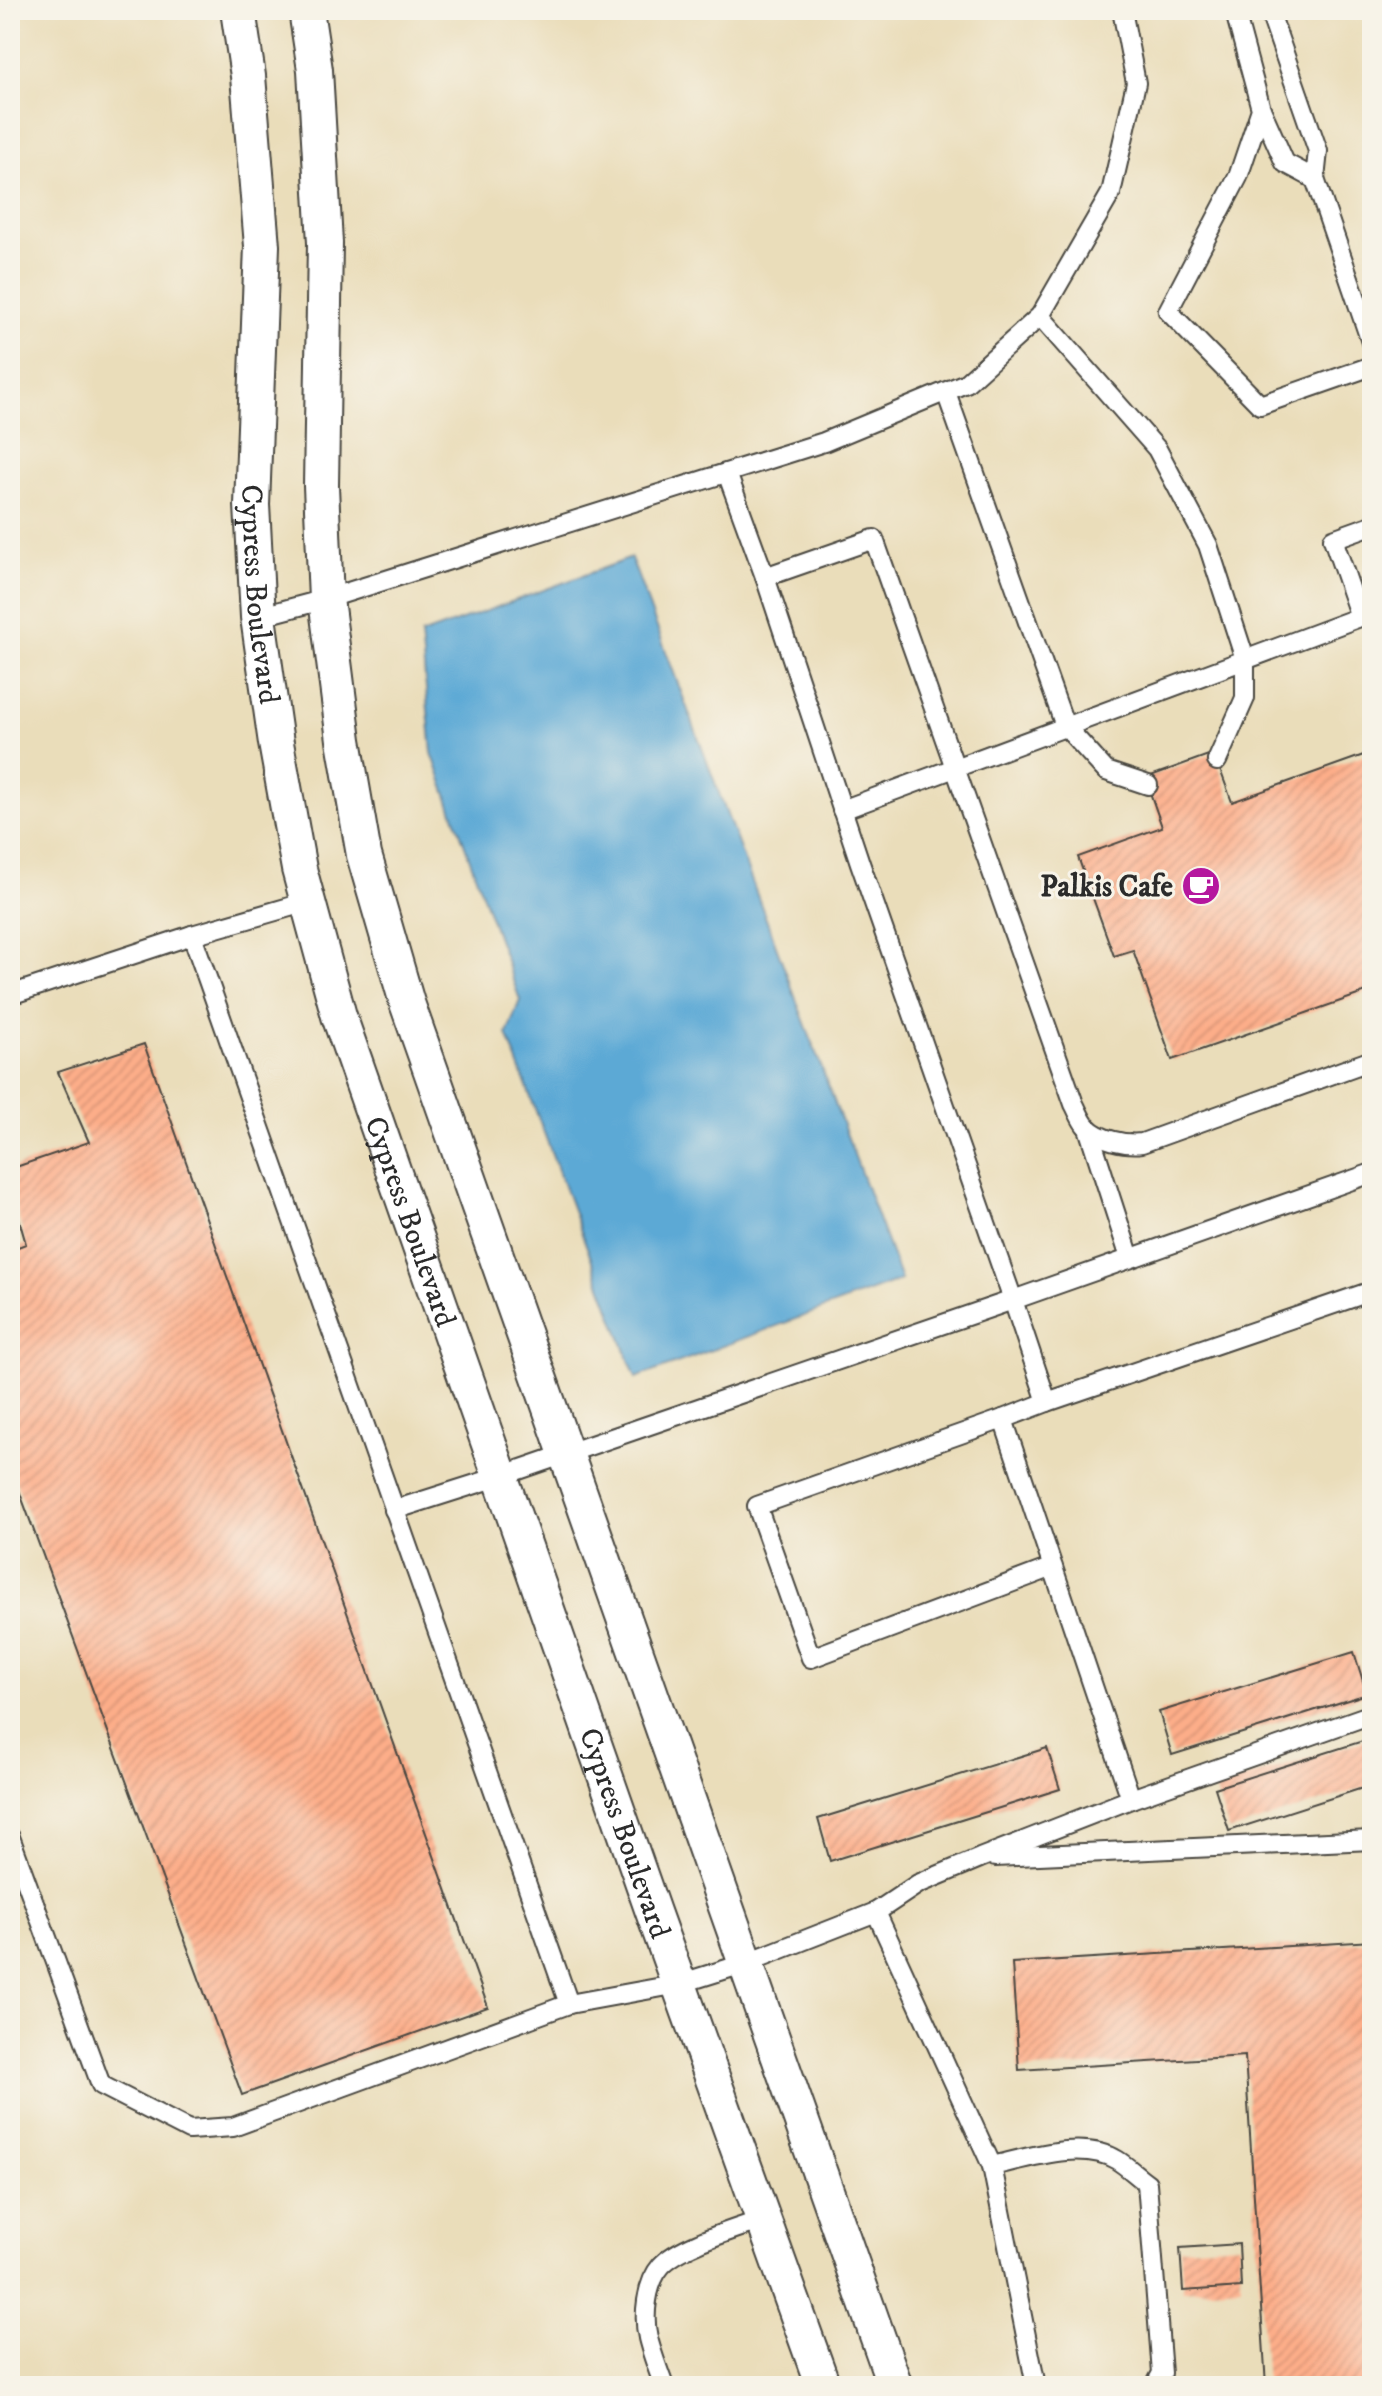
<svg xmlns="http://www.w3.org/2000/svg" width="1382" height="2396" font-family="'IM FELL DW Pica',serif">
<defs>
<pattern id="building-hatch" width="6" height="6" patternUnits="userSpaceOnUse" patternTransform="scale(2)"><rect width="6" height="6" fill="#fdad89"/><path d="M-1 1l2-2M0 6l6-6M5 7l2-2" fill="none" stroke="#d99576"/></pattern>
</defs>
<rect width="100%" height="100%" fill="#f7f3e8"/>
<filter id="ink" filterUnits="userSpaceOnUse"><feTurbulence type="fractalNoise" baseFrequency=".0125" numOctaves="2"/><feDisplacementMap in="SourceGraphic" scale="16" xChannelSelector="R" yChannelSelector="G"/><feConvolveMatrix kernelMatrix="1 2 1 2 8 2 1 2 1" color-interpolation-filters="sRGB"/></filter>
<filter id="wash" filterUnits="userSpaceOnUse"><feTurbulence type="fractalNoise" baseFrequency=".006" numOctaves="4" result="noise"/><feDisplacementMap in="SourceGraphic" scale="32" xChannelSelector="R" yChannelSelector="G"/><feGaussianBlur stdDeviation="1.8" result="paint"/><feColorMatrix in="noise" values="0 0 0 0 0 0 0 0 0 0 0 0 0 0 0 0 0 1.4 0 .05"/><feComposite in="paint" operator="in"/></filter>
<g filter="url(#wash)">
<rect width="100%" height="100%" fill="#eaddba"/>
<polygon fill="#5ca9d5" stroke="#446a80" stroke-width="2" points="631,558 901,1280 636,1378 507,1034 520,1000 432,753 421,635"/>
<g id="blocks">
<g fill="url(#building-hatch)">
<polygon points="1372,752 1372,990 1172,1060 1133,950 1114,956 1078,857 1162,827 1145,778 1214,753 1232,802"/>
<polygon points="144,1044 488,2007 242,2095 10,1466 10,1250 26,1244 10,1188 10,1169 89,1142 58,1072"/>
<polygon points="1354,1652 1367,1694 1172,1755 1159,1712"/>
<polygon points="1372,1738 1372,1785 1229,1831 1215,1788"/>
<polygon points="1047,1748 1060,1789 830,1861 818,1819"/>
<polygon points="1372,1941 1372,2386 1266,2386 1245,2056 1019,2070 1012,1963"/>
<polygon points="1239,2244 1241,2287 1183,2291 1180,2248"/>
</g>
</g>
</g>
<g filter="url(#ink)">
<use href="#blocks" fill-opacity="0" stroke="#484640" stroke-width="2"/>
<g fill="none" stroke-linecap="round" stroke-linejoin="round">
<defs>
<g id="lane">
<polyline points="1238,10 1236,16 1261,109 1238,177 1168,311 1260,405 1372,366"/>
<polyline points="1261,109 1285,163 1315,179 1318,151 1269,10"/>
<polyline points="1315,179 1372,345"/>
<polyline points="1040,316 1157,449 1208,545 1245,659 1245,698 1217,761"/>
<polyline points="946,392 1065,726 1106,771 1148,785"/>
<path d="M765,577L874,539L1074,1104C1078,1111 1081,1121 1087,1127C1099,1140 1126,1145 1142,1143L1372,1060"/>
<polyline points="258,617 326,599 824,442 966,383 1040,316 1111,193 1136,83 1122,10"/>
<polyline points="842,810 1360,617 1333,539 1372,525"/>
<polyline points="192,935 307,902"/>
<polyline points="10,997 13,994 192,935 569,2004 233,2127 189,2130 101,2085 10,1837"/>
<polyline points="1088,1128 1130,1258"/>
<polyline points="1372,1173 1013,1300 1047,1402 1372,1291"/>
<polyline points="1003,1419 1047,1402"/>
<polyline points="394,1510 501,1476 1013,1300 860,863 765,577 727,473"/>
<polyline points="1053,1567 811,1658 757,1506 1003,1419 1131,1799"/>
<polyline points="995,1857 1372,1840"/>
<polyline points="876,1912 918,1884 980,1858 1131,1799 1372,1714"/>
<polyline points="569,2004 679,1984 746,1963 876,1912 992,2166 1036,2386"/>
<path d="M992,2166C1028,2158 1083,2139 1117,2160C1127,2166 1137,2176 1147,2183L1162,2373L1155,2386"/>
<path d="M664,2386C658,2370 652,2354 648,2338C643,2317 646,2283 661,2266C679,2245 737,2229 764,2219"/>
</g>
<g id="street">
<path id="s1" d="M238,10L248,76L262,246L252,505L258,617L276,743L299,869L339,1016L653,1912L823,2386"/>
<polyline points="306,10 315,70 325,243 321,486 326,599 344,740 364,855 407,1003 895,2386"/>
</g>
</defs>
<use href="#lane" stroke="#484640" stroke-width="22"/>
<use href="#street" stroke="#484640" stroke-width="38"/>
<use href="#lane" stroke="#fff" stroke-width="18"/>
<use href="#street" stroke="#fff" stroke-width="34"/>
</g>
</g>
<defs>
<symbol id="cafe-disc" viewBox="-11 -11 22 22"><circle r="9.5" fill="#b5179e" stroke="#f7f3e8"/><path d="M-5.5-4.5H6V0H3Q3 3.5 0 3.5H-2.5Q-5.5 3.5-5.5 0ZM3-3.2v2h1.7v-2ZM-6 4.5H4V6H-6Z" fill="#fff"/></symbol>
</defs>
<g fill-rule="evenodd">
<use href="#cafe-disc" x="1179" y="864" width="44" height="44"/>
</g>
<g text-anchor="middle" stroke-width="6" stroke-linejoin="round" paint-order="stroke">
<g font-size="30" fill="#2b2b2b" stroke="#f7f3e8">
<text dy="10" stroke="none"><textPath href="#s1" startOffset="586">Cypress Boulevard</textPath></text>
<text dy="10" stroke="none"><textPath href="#s1" startOffset="1234">Cypress Boulevard</textPath></text>
<text dy="10" stroke="none"><textPath href="#s1" startOffset="1882">Cypress Boulevard</textPath></text>
</g>
<g font-size="30" font-weight="bold" fill="#2b2b2b" stroke="#f7f3e8" text-anchor="end">
<text x="1173" y="896">Palkis Cafe</text>
</g>
</g>
<rect width="1382" height="2396" fill="none" stroke="#f7f3e8" stroke-width="40"/>
</svg>
